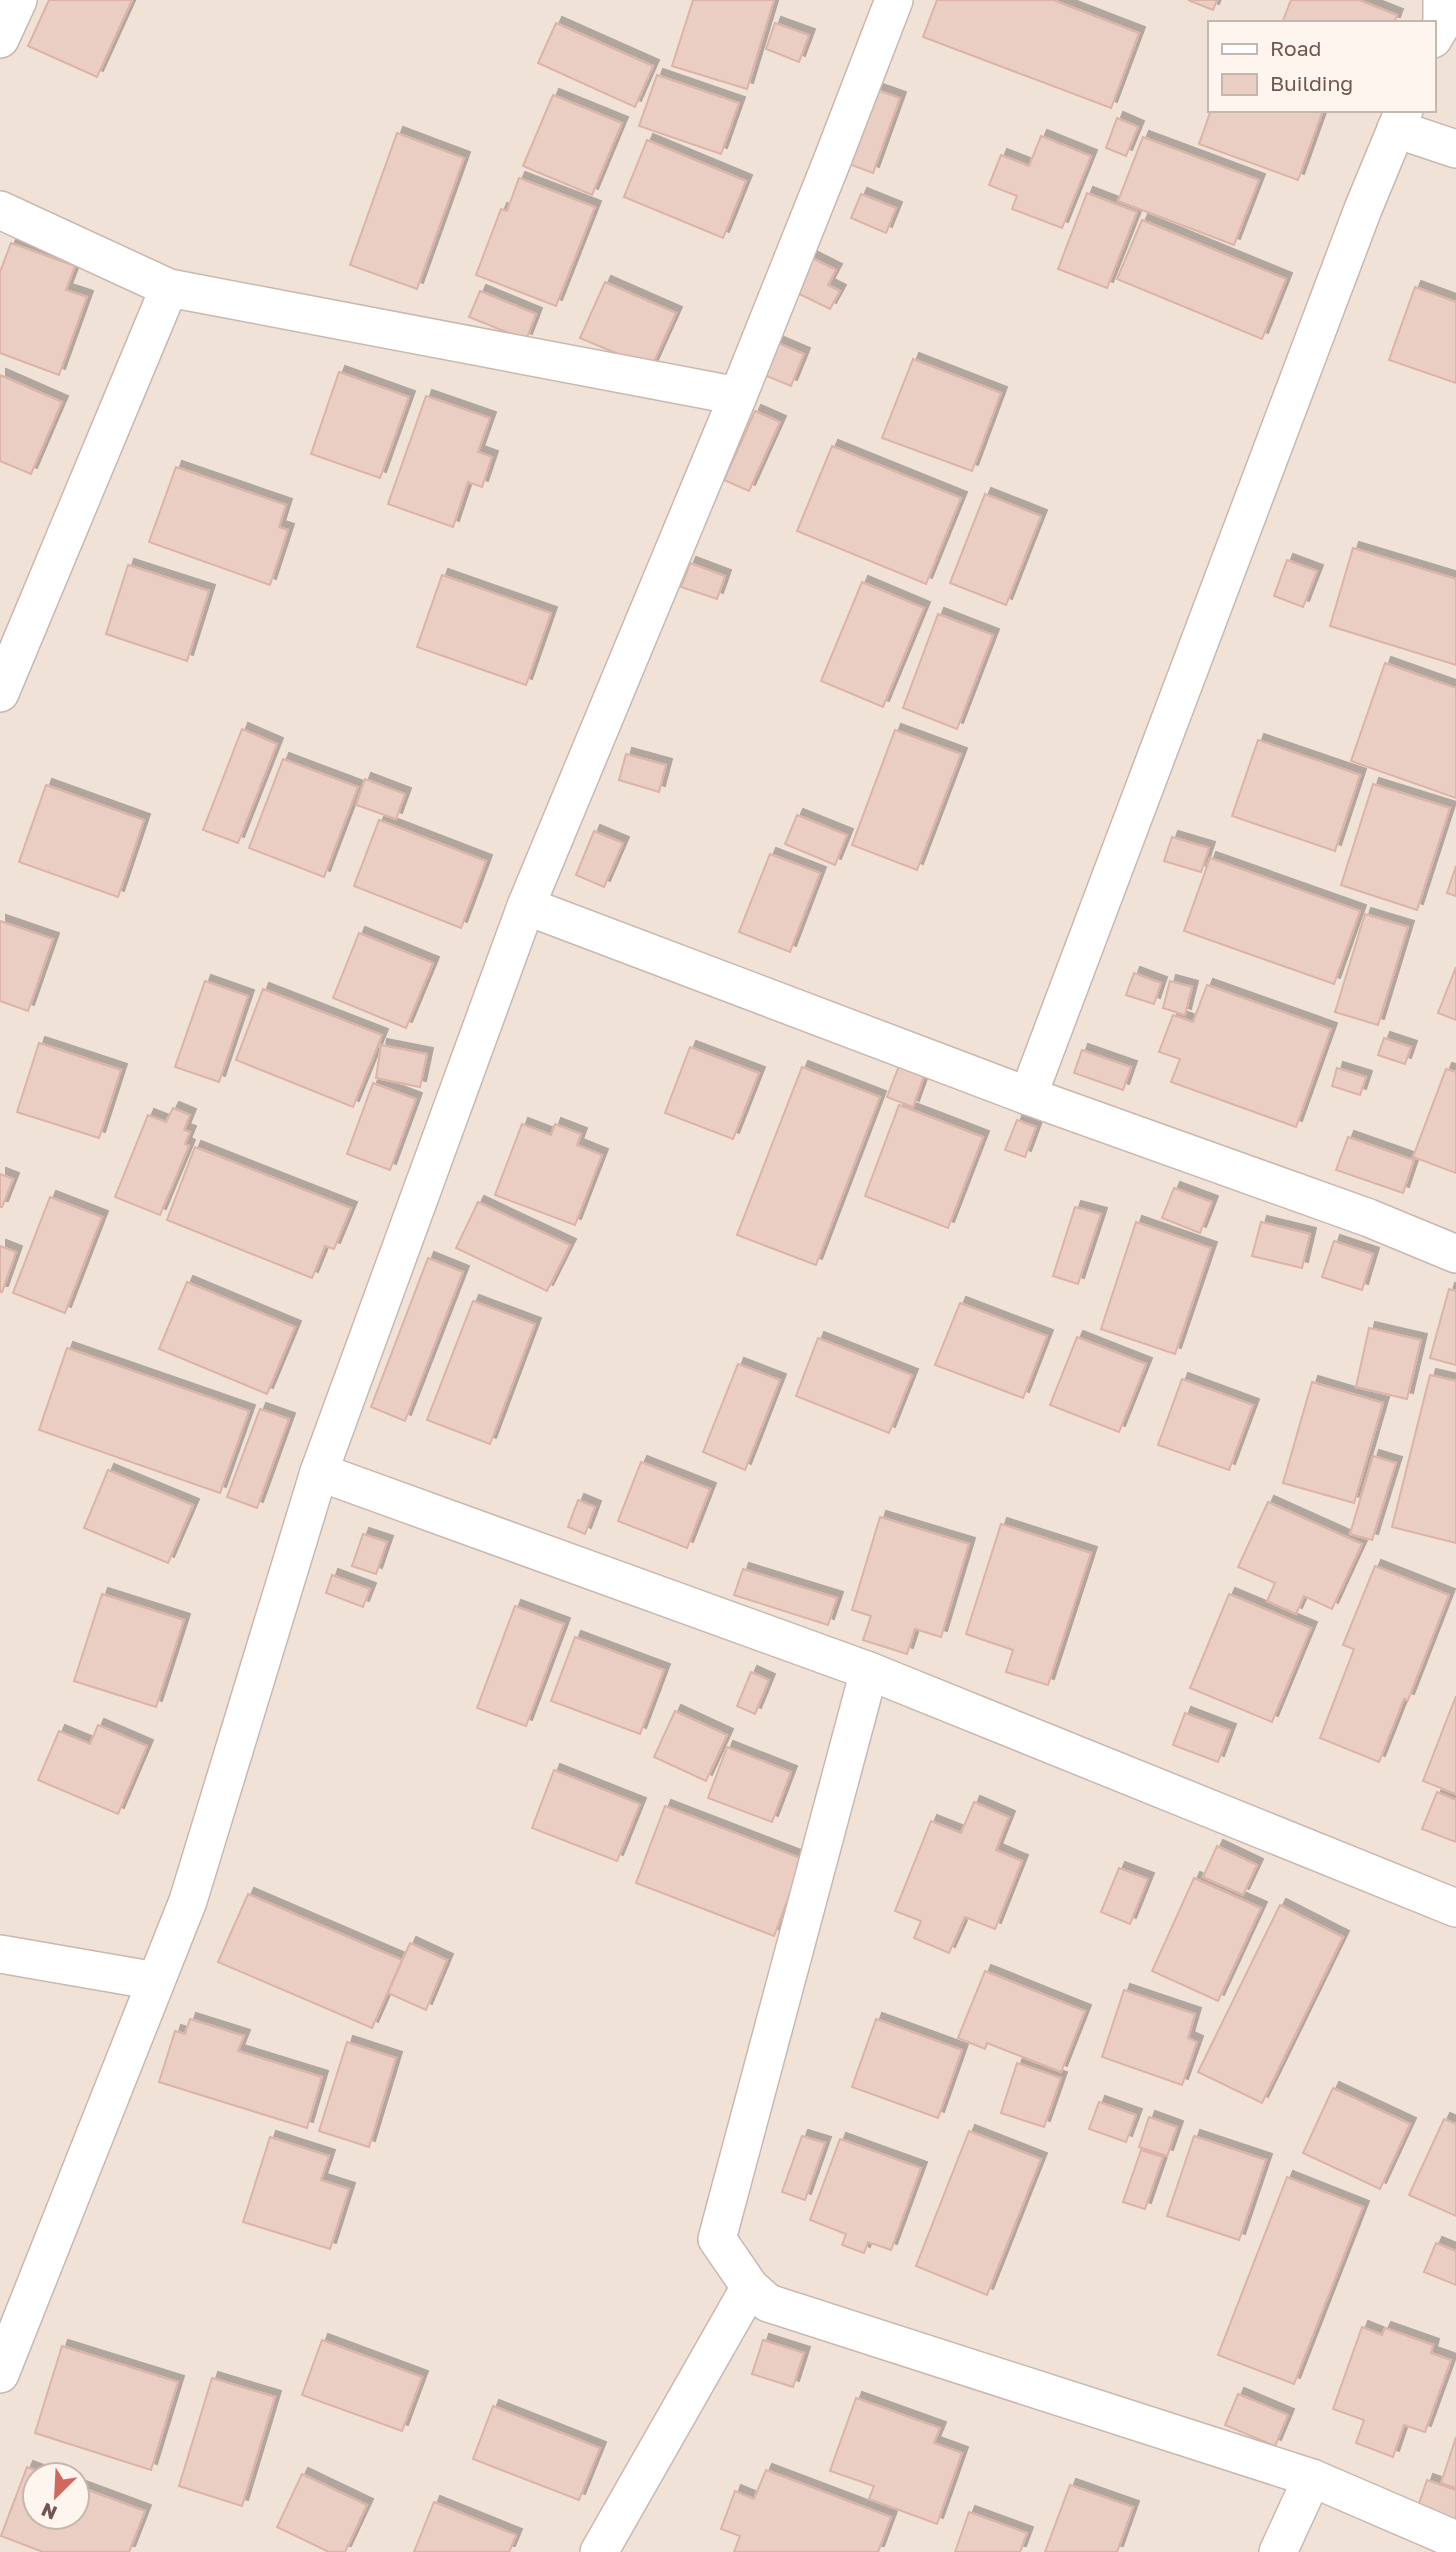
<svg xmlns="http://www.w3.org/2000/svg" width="1456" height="2552" font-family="'Golos Text',sans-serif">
<defs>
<filter id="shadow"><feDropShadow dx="6" dy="-6" stdDeviation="0" flood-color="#0004"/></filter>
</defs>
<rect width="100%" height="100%" fill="#faf0e8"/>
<path fill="#f0e2d7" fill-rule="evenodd" d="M0,0H1456V2552H0ZM1209,23H1433V110H1209ZM35,2475H77V2517H35Z"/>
<g fill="#ebcec3" stroke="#dcb3a6" stroke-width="2" filter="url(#shadow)">
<polygon points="49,0 132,0 97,77 28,46"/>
<polygon points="693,0 774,0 747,89 672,66"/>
<polygon points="937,0 1053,0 1139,33 1111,108 923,37"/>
<polygon points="1188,0 1217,0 1213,10"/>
<polygon points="1291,0 1359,0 1397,15 1394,23 1282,23"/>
<polygon points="556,23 653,66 635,107 538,63"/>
<polygon points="775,23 809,35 799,62 766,49"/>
<polygon points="657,75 739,103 721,154 639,126"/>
<polygon points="868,87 900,98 873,173 841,161"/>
<polygon points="553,95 622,123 592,195 523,166"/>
<polygon points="1211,110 1323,110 1298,180 1199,144"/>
<polygon points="1117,118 1138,127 1126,156 1106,148"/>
<polygon points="397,133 464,158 417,289 350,265"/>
<polygon points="1041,136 1091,156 1062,228 1012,209 1017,196 989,185 1001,155 1029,166"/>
<polygon points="1143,137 1259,180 1234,245 1118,201"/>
<polygon points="647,140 746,181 723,238 624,197"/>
<polygon points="519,178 595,207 556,306 476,275 501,209 507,211"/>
<polygon points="1087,193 1137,212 1107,288 1058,269"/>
<polygon points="861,194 896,208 886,233 851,218"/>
<polygon points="1142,220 1286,279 1262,339 1117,279"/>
<polygon points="11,243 75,266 66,290 87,297 59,375 0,353 0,272"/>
<polygon points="806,255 836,270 828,285 840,291 830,309 789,289"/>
<polygon points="605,282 676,313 651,368 580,338"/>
<polygon points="1415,287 1456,302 1456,383 1389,360"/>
<polygon points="480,291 536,314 526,340 469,317"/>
<polygon points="766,338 804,354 791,386 752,370"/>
<polygon points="913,359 1001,393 972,471 882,438"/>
<polygon points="339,372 409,397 380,478 311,454"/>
<polygon points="0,375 62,402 31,474 0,461"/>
<polygon points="426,396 490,418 478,452 492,457 482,487 468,482 453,527 388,504"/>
<polygon points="755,411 780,422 749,491 724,480"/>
<polygon points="832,446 961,498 926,584 797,531"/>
<polygon points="176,467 286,505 279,527 288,530 270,585 149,542"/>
<polygon points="985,494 1041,516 1006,605 950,583"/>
<polygon points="1353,548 1456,579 1456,665 1330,626"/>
<polygon points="1287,560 1317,571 1303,607 1274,596"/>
<polygon points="690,563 725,576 717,599 681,587"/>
<polygon points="128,565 209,591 187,661 106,634"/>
<polygon points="442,575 551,613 526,685 417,647"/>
<polygon points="862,582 924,608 883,707 821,681"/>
<polygon points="938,614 993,635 957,729 903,708"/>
<polygon points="1385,663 1456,688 1456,798 1351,761"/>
<polygon points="242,729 277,744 238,843 203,830"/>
<polygon points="895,730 961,754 917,870 852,845"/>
<polygon points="1258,740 1360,775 1335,851 1232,816"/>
<polygon points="626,754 666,765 659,792 619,780"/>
<polygon points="283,759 358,787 324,877 249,848"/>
<polygon points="365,779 405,794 396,819 356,805"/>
<polygon points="1373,784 1450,808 1417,910 1341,885"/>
<polygon points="46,785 144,820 118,897 19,862"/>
<polygon points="797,815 847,835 835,865 785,844"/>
<polygon points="379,820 486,861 461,928 354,886"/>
<polygon points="594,831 623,843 604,887 576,875"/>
<polygon points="1172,837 1209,848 1201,872 1164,861"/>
<polygon points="770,854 820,873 790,952 739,932"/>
<polygon points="1210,858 1360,911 1334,984 1184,931"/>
<polygon points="1456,866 1456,896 1447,893"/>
<polygon points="1365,914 1408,927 1378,1025 1335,1012"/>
<polygon points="0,921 53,939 28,1011 0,1001"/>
<polygon points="359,933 433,963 406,1028 333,998"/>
<polygon points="1456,967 1456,1020 1438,1013"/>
<polygon points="1134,973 1161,983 1154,1004 1126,995"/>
<polygon points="205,981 248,996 219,1082 175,1067"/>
<polygon points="1170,981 1192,987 1185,1015 1163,1008"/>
<polygon points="1207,985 1331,1029 1296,1127 1171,1082 1180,1059 1159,1052 1173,1015 1193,1022"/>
<polygon points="263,989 382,1035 353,1107 236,1060"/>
<polygon points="1384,1038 1411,1047 1405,1064 1378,1055"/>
<polygon points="39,1043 121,1070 99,1138 17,1112"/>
<polygon points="381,1045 427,1054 420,1087 376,1078"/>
<polygon points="690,1047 759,1073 733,1139 665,1113"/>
<polygon points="1082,1050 1131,1067 1123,1090 1074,1073"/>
<polygon points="899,1066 924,1076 913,1107 887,1097"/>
<polygon points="802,1067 880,1097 816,1265 737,1235"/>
<polygon points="1337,1068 1366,1077 1360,1095 1332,1086"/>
<polygon points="1446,1069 1456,1072 1456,1173 1413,1157"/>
<polygon points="373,1083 416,1099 390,1170 347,1154"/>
<polygon points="899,1105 983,1137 948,1228 865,1196"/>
<polygon points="173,1108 190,1115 184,1130 190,1132 185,1144 189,1146 160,1215 115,1197 148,1115 166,1122"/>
<polygon points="1017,1120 1036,1127 1025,1157 1005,1150"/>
<polygon points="522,1124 551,1135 555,1124 581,1134 577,1145 602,1155 575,1225 495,1195"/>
<polygon points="1348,1137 1414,1160 1403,1193 1336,1170"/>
<polygon points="195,1147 351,1208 334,1249 325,1246 312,1278 167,1220"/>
<polygon points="0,1174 13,1179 2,1207 0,1207"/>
<polygon points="1174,1188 1212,1202 1200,1233 1162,1218"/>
<polygon points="50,1197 102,1217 65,1313 13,1293"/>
<polygon points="478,1202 570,1245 547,1291 456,1248"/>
<polygon points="1075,1207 1101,1214 1078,1284 1053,1276"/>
<polygon points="1136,1222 1211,1248 1175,1354 1101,1329"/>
<polygon points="1261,1222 1310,1234 1302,1268 1252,1256"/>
<polygon points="1334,1241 1373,1254 1362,1290 1322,1277"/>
<polygon points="0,1246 16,1252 2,1292 0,1292"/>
<polygon points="428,1258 463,1272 405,1421 371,1407"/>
<polygon points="187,1282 295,1327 267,1394 159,1349"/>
<polygon points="1449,1289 1456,1291 1456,1365 1430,1358"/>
<polygon points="473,1301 535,1324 490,1444 427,1420"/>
<polygon points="960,1303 1047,1336 1023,1398 935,1365"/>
<polygon points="1369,1328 1421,1340 1407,1399 1356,1387"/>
<polygon points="1077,1337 1146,1364 1119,1432 1050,1405"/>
<polygon points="818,1338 912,1375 889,1433 796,1396"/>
<polygon points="67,1348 249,1411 220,1493 39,1430"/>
<polygon points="738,1364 780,1380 745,1470 703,1452"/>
<polygon points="1430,1375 1456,1381 1456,1543 1392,1527"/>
<polygon points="1182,1379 1253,1405 1229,1470 1158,1445"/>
<polygon points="1312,1382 1383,1403 1354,1503 1283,1483"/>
<polygon points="260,1409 289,1419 257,1508 227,1497"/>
<polygon points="1373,1456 1396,1463 1372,1540 1350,1534"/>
<polygon points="641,1462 710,1489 687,1548 618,1521"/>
<polygon points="108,1470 193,1505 168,1563 84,1528"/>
<polygon points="578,1500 595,1507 585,1534 568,1527"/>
<polygon points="1268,1502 1362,1544 1332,1609 1304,1596 1296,1614 1267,1601 1275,1583 1238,1567"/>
<polygon points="880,1517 969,1544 941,1637 915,1629 907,1654 863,1640 871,1616 852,1610"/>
<polygon points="1001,1524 1091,1553 1048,1685 1006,1672 1013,1650 966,1634"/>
<polygon points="363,1534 387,1542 376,1574 352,1566"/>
<polygon points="1375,1566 1449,1595 1408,1700 1404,1699 1379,1762 1320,1738 1354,1649 1343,1645"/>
<polygon points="743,1569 837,1598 828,1625 734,1595"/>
<polygon points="332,1575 370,1589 363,1607 326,1593"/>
<polygon points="102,1594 184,1620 156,1707 74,1681"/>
<polygon points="1229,1594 1311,1628 1272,1722 1190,1688"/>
<polygon points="515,1606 564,1624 526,1726 477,1708"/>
<polygon points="575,1637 664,1670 640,1734 551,1701"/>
<polygon points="751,1672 769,1680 755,1714 737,1706"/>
<polygon points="1456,1696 1456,1794 1423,1781"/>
<polygon points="675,1711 727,1735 706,1781 654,1757"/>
<polygon points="1185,1713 1230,1730 1218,1762 1173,1745"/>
<polygon points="98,1725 147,1746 118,1814 38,1780 59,1731 90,1744"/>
<polygon points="727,1747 791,1772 772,1822 708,1798"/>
<polygon points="554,1770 640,1804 617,1861 532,1828"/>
<polygon points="1437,1792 1456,1800 1456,1842 1422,1829"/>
<polygon points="974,1802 1009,1817 996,1850 1022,1861 995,1929 965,1917 949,1953 914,1938 921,1921 895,1911 931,1821 961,1833"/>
<polygon points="665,1806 803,1859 774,1936 636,1883"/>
<polygon points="1217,1846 1257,1865 1243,1895 1203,1877"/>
<polygon points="1119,1868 1148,1879 1130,1924 1101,1912"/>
<polygon points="1194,1878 1261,1908 1218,2001 1152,1971"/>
<polygon points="248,1894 402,1960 372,2028 218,1962"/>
<polygon points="1280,1905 1343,1937 1262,2103 1198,2072"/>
<polygon points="410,1943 447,1960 426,2010 388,1993"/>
<polygon points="985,1971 1085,2011 1061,2072 987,2043 985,2049 958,2038"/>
<polygon points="1124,1990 1195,2014 1188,2038 1197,2042 1182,2085 1102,2057"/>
<polygon points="190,2019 244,2036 238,2051 322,2077 307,2128 159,2082 175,2031 185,2034"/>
<polygon points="876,2019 962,2050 938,2118 852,2087"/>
<polygon points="347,2042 396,2058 369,2147 319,2131"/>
<polygon points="1017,2063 1061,2078 1044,2127 1001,2113"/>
<polygon points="1333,2088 1410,2124 1380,2189 1303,2153"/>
<polygon points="1099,2102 1136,2115 1126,2142 1089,2129"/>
<polygon points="1149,2117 1177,2127 1167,2156 1139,2147"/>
<polygon points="1444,2119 1456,2124 1456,2216 1409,2195"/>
<polygon points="969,2131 1041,2159 987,2295 916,2266"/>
<polygon points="802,2136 825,2143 805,2200 782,2192"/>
<polygon points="1194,2136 1266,2160 1239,2240 1167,2216"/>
<polygon points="270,2137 329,2156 321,2180 349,2189 330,2249 243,2222"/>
<polygon points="840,2139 921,2168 891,2250 868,2242 864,2253 842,2245 846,2234 810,2220"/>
<polygon points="1141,2150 1163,2157 1145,2209 1123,2202"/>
<polygon points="1287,2177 1363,2207 1294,2384 1218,2355"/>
<polygon points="1436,2243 1456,2251 1456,2285 1424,2272"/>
<polygon points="1362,2327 1382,2335 1385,2328 1433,2345 1431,2353 1451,2360 1425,2432 1404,2425 1393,2457 1356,2443 1364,2420 1333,2409"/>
<polygon points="322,2340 422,2377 402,2431 302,2395"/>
<polygon points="763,2340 804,2353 793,2387 752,2374"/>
<polygon points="62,2346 178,2382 151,2470 35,2433"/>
<polygon points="212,2378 275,2397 242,2506 179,2486"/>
<polygon points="1238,2394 1288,2415 1275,2446 1225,2425"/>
<polygon points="856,2398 940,2428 934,2443 962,2453 937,2524 869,2499 874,2486 830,2471"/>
<polygon points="493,2406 600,2448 579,2500 473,2459"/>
<polygon points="1456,2437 1456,2488 1441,2483"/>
<polygon points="27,2467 49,2475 35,2475 35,2517 77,2517 77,2486 145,2511 129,2552 43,2552 1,2536"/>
<polygon points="766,2470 891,2517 878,2552 734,2552 740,2536 721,2529 735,2491 754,2499"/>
<polygon points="302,2474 367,2505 345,2552 329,2552 277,2527"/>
<polygon points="1427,2480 1456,2490 1456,2524 1416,2512"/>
<polygon points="1070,2485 1133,2507 1117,2552 1045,2552"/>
<polygon points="434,2502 516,2535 509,2552 414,2552"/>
<polygon points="969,2512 1027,2533 1020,2552 955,2552"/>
</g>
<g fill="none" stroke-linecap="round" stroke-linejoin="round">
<defs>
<g id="street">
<polyline points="0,39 18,0"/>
<polyline points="1433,39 1442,24 1442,0"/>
<polyline points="1396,129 1456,149"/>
<polyline points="0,210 169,288 738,396"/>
<polyline points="0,693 169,288"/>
<polyline points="526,906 1028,1096 1369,1218 1456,1254"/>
<polyline points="1028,1096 1363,209 1404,110"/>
<polyline points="319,1472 869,1671 1456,1908"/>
<polyline points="869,1671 717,2239 750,2287 768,2303 1312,2478 1456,2540"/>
<polyline points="0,1954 156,1981"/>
<polyline points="0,2374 188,1901 319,1472 526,906 738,396 832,161 894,0"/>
<polyline points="599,2552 750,2287"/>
<polyline points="1278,2552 1312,2478"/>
</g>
</defs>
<use href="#street" stroke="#cab8af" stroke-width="40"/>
<use href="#street" stroke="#fff" stroke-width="37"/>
</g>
<rect x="1208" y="21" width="228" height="91" fill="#fdf5ee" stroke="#c5b6ae" stroke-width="2"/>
<rect x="1222" y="44" width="35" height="10" fill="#ffffff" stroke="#c5b6ae" stroke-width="2"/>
<text x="1270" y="56" font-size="21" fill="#70574f">Road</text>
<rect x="1222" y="74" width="35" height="21" fill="#ebcec3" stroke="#c5b6ae" stroke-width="2"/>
<text x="1270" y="91" font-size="21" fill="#70574f">Building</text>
<g transform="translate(56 2496) rotate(204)"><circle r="33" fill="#fdf5ee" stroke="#c5b6ae" stroke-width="2"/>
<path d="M0-5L12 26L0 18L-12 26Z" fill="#d4675d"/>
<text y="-10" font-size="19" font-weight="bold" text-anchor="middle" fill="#70574f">N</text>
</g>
</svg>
